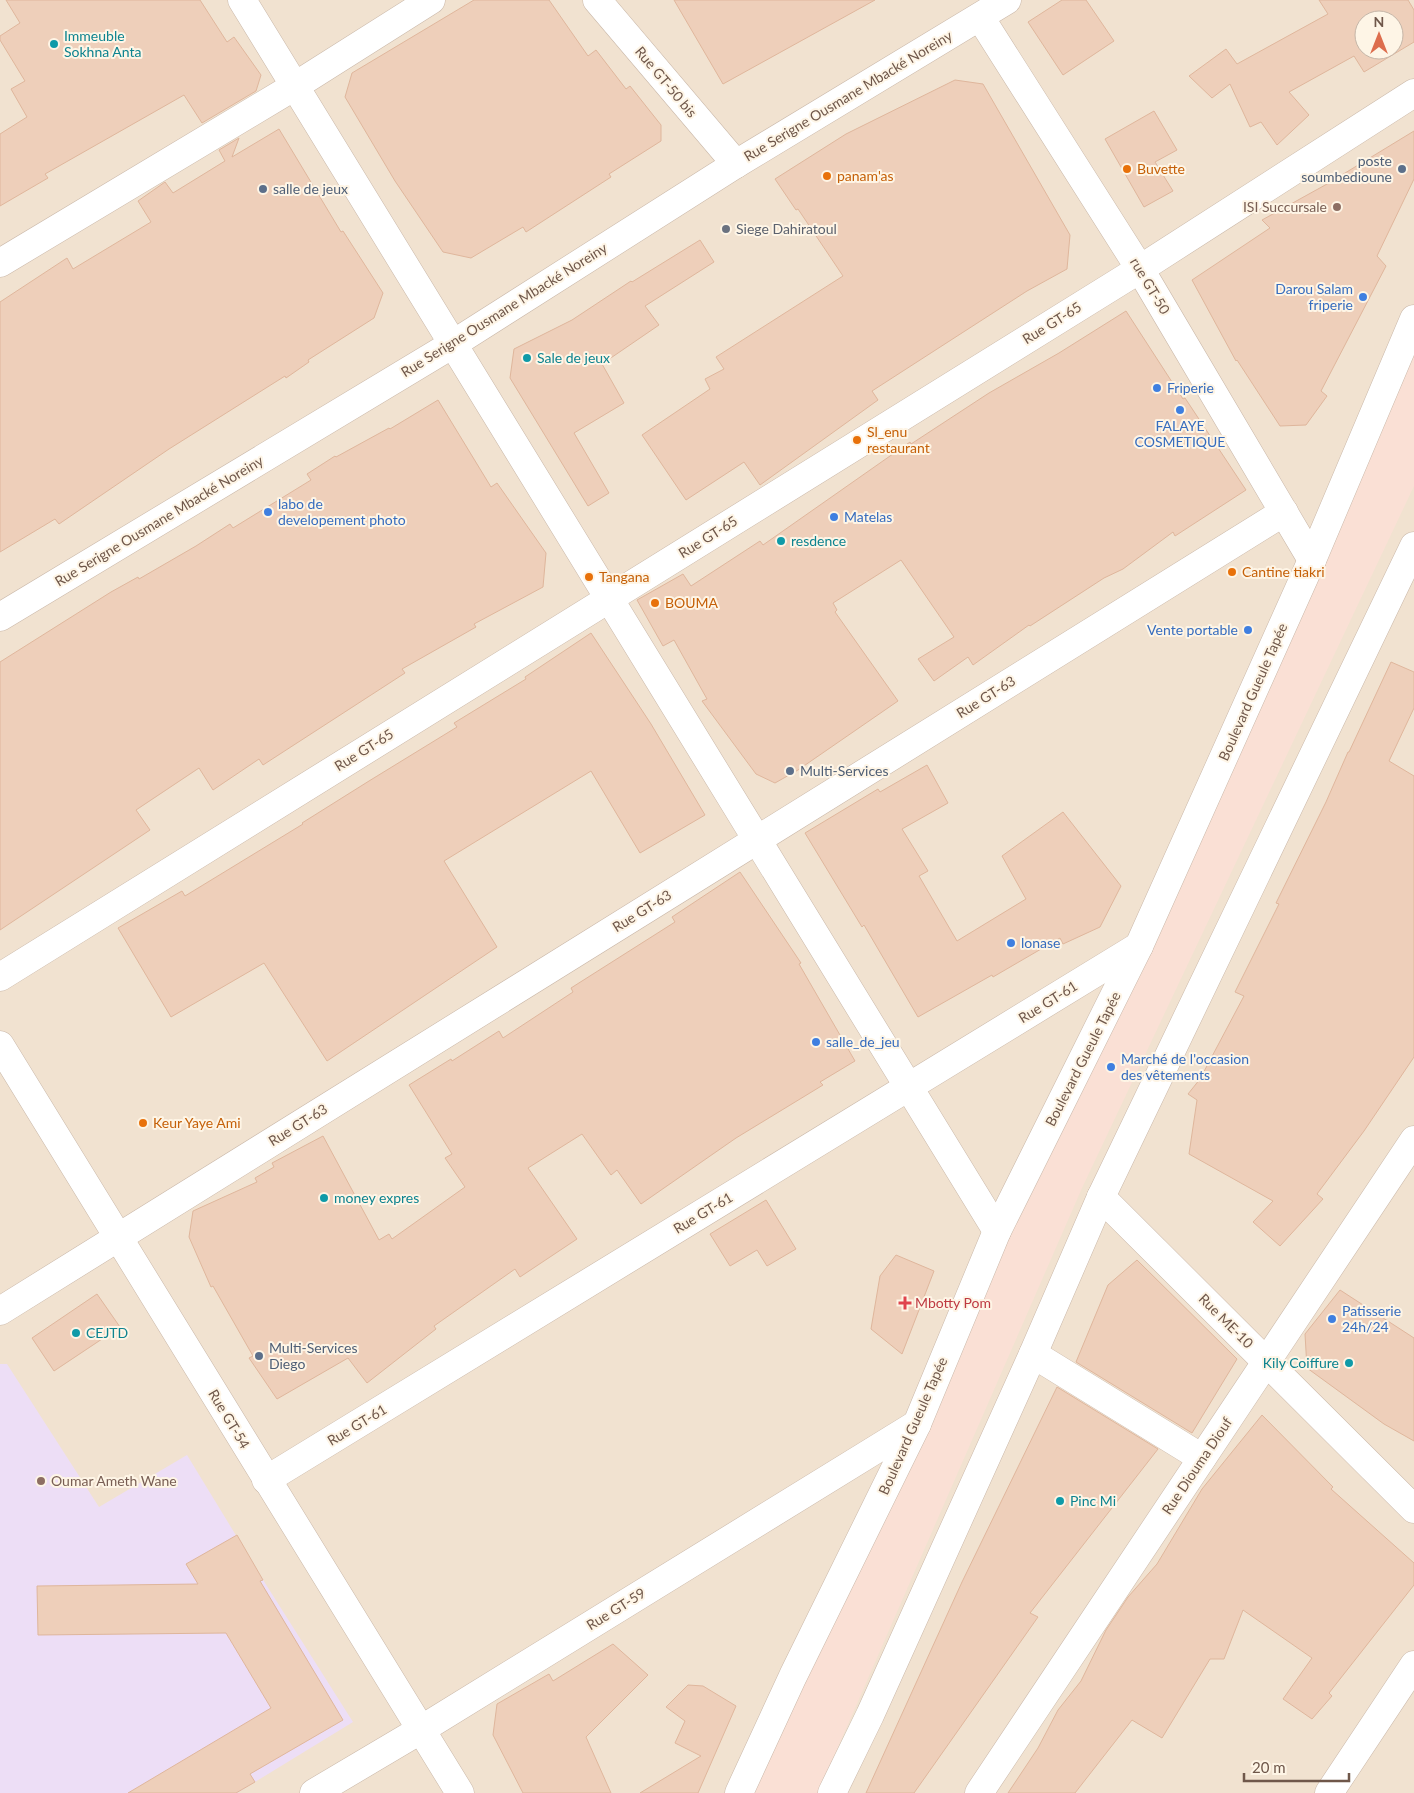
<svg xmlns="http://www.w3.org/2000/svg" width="1414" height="1793" font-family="Lato,sans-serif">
<rect width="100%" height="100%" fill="#faf0e1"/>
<path fill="#f1e2d0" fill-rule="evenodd" d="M0,0H1414V1793H0ZM1364,20H1394V50H1364Z"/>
<polygon fill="#fae0d5" points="1414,328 1414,486 1082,1188 818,1793 740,1793"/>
<polygon fill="#eddef6" points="0,1364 7,1364 99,1507 187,1455 265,1583 353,1722 237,1793 0,1793"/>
<g fill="#eecfba" stroke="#dfb69c" fill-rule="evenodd">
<polygon points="6,0 200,0 227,42 234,37 261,75 256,91 202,123 184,95 45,174 48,178 0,206 0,134 27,117 11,89 25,81 0,40 0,36 20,23"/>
<polygon points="474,0 549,0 588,56 596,50 626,89 630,86 661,125 661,141 609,174 611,177 526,232 523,227 471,258 443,252 395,181 345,97 352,73"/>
<polygon points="674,0 875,0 723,84"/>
<polygon points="1062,0 1086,0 1114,41 1063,75 1028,22"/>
<path d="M1319,0H1408L1414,10V42L1364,72L1354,56L1289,92L1309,115L1277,145L1261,122L1250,127L1230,84L1212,98L1189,76L1226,49L1237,64L1328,14ZM1364,20H1394V50H1364Z"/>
<polygon points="955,80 983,84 1070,235 1067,269 1027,291 872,391 878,400 760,485 744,462 686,500 642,435 710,389 705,379 724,369 716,357 843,276 798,209 796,210 775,179 846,134"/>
<polygon points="1154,111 1177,150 1155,162 1173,191 1144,207 1105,139"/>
<polygon points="279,129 341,232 343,231 383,293 374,318 308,360 309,362 286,378 285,376 169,449 59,524 55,519 0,552 0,302 67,258 73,269 151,222 138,201 165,182 173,193 225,161 219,150 239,138 232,157"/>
<polygon points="1414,131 1414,179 1377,256 1386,266 1321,391 1327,396 1306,425 1280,426 1237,360 1236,361 1192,280 1270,228 1262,220 1327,184"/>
<polygon points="700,240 714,262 645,306 659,325 602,364 624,403 574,433 609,493 588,506 510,378 514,349 572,320 631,281 632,282"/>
<polygon points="1126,311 1183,399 1185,398 1246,490 1175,536 1173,532 1123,569 1104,578 1030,626 1029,625 973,665 968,657 934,681 918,659 954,637 901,560 833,603 837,610 835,612 898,701 798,770 775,783 756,774 702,701 707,699 674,640 663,646 637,600 683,574 691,586 760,541 763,545 910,442 911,444 989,393 1059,353"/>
<polygon points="438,400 491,487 497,483 546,553 543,587 474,624 476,627 402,669 405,673 263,765 259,759 213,790 199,768 136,810 150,830 0,930 0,662 111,592 138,577 139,579 196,546 230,524 233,528 311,480 307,474 335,456 336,457 389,428 390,429"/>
<polygon points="591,633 651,724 705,815 640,853 591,771 444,861 497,947 327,1061 264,963 171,1017 118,928 182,891 185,896 303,824 302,823 369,781 457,727 454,723 526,679 525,677"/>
<polygon points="1391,662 1414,672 1414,708 1389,761 1414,776 1414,1057 1364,1131 1317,1194 1323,1199 1280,1246 1253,1222 1273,1201 1189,1154 1197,1100 1188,1094 1200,1079 1244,996 1235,992 1279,904 1276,903 1326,802 1348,752 1349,752"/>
<polygon points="927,765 948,803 902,829 928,871 919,876 957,941 1026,899 1002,856 1063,812 1121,886 1100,927 1063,944 1060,938 993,977 992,975 918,1017 864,925 862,927 805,833 878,789 880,792"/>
<polygon points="740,872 801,963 799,964 855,1061 820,1082 823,1085 736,1138 641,1204 617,1170 611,1175 582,1134 528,1168 577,1239 520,1277 515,1269 434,1326 436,1329 367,1383 348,1358 277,1399 249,1358 253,1356 213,1286 211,1287 189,1237 193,1211 257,1182 255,1178 274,1167 272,1163 323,1136 379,1240 389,1234 392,1239 465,1187 445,1158 452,1154 409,1085 451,1059 452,1061 499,1031 503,1038 573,992 571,988 675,922 672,917"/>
<polygon points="766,1200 796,1249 767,1266 757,1250 730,1266 710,1234"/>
<polygon points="896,1255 934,1271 902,1354 871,1329 880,1276"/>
<polygon points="1137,1260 1237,1359 1192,1433 1076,1362 1108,1285"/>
<polygon points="1340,1290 1414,1338 1414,1441 1384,1424 1307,1368 1305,1334"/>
<polygon points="97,1294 120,1327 54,1371 32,1338"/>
<polygon points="1057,1387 1158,1449 1030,1613 1038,1617 914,1793 866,1793 962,1582"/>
<polygon points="1262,1415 1333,1487 1331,1489 1414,1563 1414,1585 1329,1693 1332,1696 1312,1719 1283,1699 1312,1658 1243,1610 1224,1659 1210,1659 1162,1738 1132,1720 1075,1793 1008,1793 1038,1748 1058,1710 1081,1681 1106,1630 1128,1597 1157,1564 1202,1489"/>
<polygon points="237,1535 263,1580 260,1581 343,1720 250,1774 255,1782 236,1793 128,1793 271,1708 226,1633 38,1635 37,1586 198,1584 186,1564"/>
<polygon points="613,1644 648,1675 586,1737 611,1793 523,1793 493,1735 497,1704 549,1674 553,1681"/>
<polygon points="688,1685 703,1686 736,1706 698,1793 640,1793 701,1756 675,1743 685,1721 666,1707"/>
</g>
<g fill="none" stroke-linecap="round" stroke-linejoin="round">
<defs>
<g id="minor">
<polyline points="242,0 997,1231"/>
<polyline points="597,0 736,164"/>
<polyline points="980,17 1140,269 1312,560"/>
<polyline points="0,263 295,86 431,0"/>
<polyline points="0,617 453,344 736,164 1007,0"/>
<polyline points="0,977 1140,269 1414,93"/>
<polyline points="0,1045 460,1793"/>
<polyline points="1101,1197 1414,1509"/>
<polyline points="0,1311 1284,512"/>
<polyline points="1033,1354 1202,1458"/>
<polyline points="266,1480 1139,946"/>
<polyline points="314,1793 422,1729 917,1424"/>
<polyline points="739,1793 793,1676 917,1424 997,1231 1139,946 1312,560 1414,319"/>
<polyline points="832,1793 870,1715 1033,1354 1101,1197 1414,546"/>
<polyline points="979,1793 1414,1140"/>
<polyline points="1329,1793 1414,1665"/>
</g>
</defs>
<use href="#minor" stroke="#cab8a9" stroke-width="29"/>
<use href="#minor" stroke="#fff" stroke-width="28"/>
</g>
<g fill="#0f9aa8" stroke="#fef5e6" stroke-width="2">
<circle cx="54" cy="44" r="5"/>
<circle cx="527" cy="358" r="5"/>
<circle cx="781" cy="541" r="5"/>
<circle cx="324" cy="1198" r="5"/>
<circle cx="76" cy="1333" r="5"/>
<circle cx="1349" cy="1363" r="5"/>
<circle cx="1060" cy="1501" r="5"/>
</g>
<g fill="#e8710a" stroke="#fef5e6" stroke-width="2">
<circle cx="1127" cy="169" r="5"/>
<circle cx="827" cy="176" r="5"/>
<circle cx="857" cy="440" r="5"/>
<circle cx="1232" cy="572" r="5"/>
<circle cx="589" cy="577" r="5"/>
<circle cx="655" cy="603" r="5"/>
<circle cx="143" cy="1123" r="5"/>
</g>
<g fill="#5c6f8a" stroke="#fef5e6" stroke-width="2">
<circle cx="1402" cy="169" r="5"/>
<circle cx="263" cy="189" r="5"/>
<circle cx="790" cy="771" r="5"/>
<circle cx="259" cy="1356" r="5"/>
</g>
<g fill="#8d6e63" stroke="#fef5e6" stroke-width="2">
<circle cx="1337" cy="207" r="5"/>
<circle cx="41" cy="1481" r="5"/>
</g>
<circle fill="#6b7280" stroke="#fef5e6" stroke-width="2" cx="726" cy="229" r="5"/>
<g fill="#3f7fe0" stroke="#fef5e6" stroke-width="2">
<circle cx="1363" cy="297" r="5"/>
<circle cx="1157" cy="388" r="5"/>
<circle cx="1180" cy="410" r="5"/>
<circle cx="268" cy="512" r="5"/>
<circle cx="834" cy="517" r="5"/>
<circle cx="1248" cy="630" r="5"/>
<circle cx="1011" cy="943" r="5"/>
<circle cx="816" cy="1042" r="5"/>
<circle cx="1111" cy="1067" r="5"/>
<circle cx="1332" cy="1319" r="5"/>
</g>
<path fill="#e0444e" stroke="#fef5e6" stroke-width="2" d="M902.5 1295.5h5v5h5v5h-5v5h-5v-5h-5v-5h5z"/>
<g text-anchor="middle" stroke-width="4" stroke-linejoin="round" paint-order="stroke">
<g font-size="14" fill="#0d838f" stroke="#fef5e6" text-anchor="start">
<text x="64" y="41">Immeuble<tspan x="64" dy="16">Sokhna Anta</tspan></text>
<text x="537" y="363">Sale de jeux</text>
<text x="791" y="546">resdence</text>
<text x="334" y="1203">money expres</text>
<text x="86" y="1338">CEJTD</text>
<text x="1339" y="1368" text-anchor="end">Kily Coiffure</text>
<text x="1070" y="1506">Pinc Mi</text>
</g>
<g font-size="14" fill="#6f574a" stroke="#fef5e6">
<text transform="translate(666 82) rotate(50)" y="5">Rue GT-50 bis</text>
<text transform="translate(848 96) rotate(-31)" y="5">Rue Serigne Ousmane Mbacké Noreiny</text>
<text transform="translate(1150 286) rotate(59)" y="5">rue GT-50</text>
<text transform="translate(504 310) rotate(-32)" y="5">Rue Serigne Ousmane Mbacké Noreiny</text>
<text transform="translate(1052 323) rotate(-32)" y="5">Rue GT-65</text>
<text transform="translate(159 521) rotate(-31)" y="5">Rue Serigne Ousmane Mbacké Noreiny</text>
<text transform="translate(708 537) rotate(-32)" y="5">Rue GT-65</text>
<text transform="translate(1253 692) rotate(-66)" y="5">Boulevard Gueule Tapée</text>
<text transform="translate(986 697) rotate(-32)" y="5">Rue GT-63</text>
<text transform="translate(364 750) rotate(-32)" y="5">Rue GT-65</text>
<text transform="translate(642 911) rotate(-32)" y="5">Rue GT-63</text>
<text transform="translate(1048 1002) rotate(-32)" y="5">Rue GT-61</text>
<text transform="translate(1083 1059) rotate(-63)" y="5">Boulevard Gueule Tapée</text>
<text transform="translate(298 1125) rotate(-32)" y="5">Rue GT-63</text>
<text transform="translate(703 1213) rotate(-31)" y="5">Rue GT-61</text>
<text transform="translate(1226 1321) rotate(45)" y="5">Rue ME-10</text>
<text transform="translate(229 1419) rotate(59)" y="5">Rue GT-54</text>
<text transform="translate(357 1425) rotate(-31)" y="5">Rue GT-61</text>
<text transform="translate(913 1426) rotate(-66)" y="5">Boulevard Gueule Tapée</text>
<text transform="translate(1197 1466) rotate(-56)" y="5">Rue Diouma Diouf</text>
<text transform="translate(616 1609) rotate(-32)" y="5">Rue GT-59</text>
</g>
<g font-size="14" fill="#4e5e75" stroke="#fef5e6" text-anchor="start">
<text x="1392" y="166" text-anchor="end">poste<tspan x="1392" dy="16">soumbedioune</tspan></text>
<text x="273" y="194">salle de jeux</text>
<text x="800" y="776">Multi-Services</text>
<text x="269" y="1353">Multi-Services<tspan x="269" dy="16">Diego</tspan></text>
</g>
<g font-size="14" fill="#c56008" stroke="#fef5e6" text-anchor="start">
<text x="1137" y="174">Buvette</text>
<text x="837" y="181">panam'as</text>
<text x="867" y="437">Sl_enu<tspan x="867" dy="16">restaurant</tspan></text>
<text x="1242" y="577">Cantine tiakri</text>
<text x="599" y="582">Tangana</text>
<text x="665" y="608">BOUMA</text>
<text x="153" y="1128">Keur Yaye Ami</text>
</g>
<g font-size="14" fill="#785e54" stroke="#fef5e6" text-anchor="end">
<text x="1327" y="212">ISI Succursale</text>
<text x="51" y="1486" text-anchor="start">Oumar Ameth Wane</text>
</g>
<g font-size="14" fill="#5b616d" stroke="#fef5e6" text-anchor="start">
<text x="736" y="234">Siege Dahiratoul</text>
</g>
<g font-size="14" fill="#366cbe" stroke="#fef5e6" text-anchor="start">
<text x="1353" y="294" text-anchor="end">Darou Salam<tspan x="1353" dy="16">friperie</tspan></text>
<text x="1167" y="393">Friperie</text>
<text x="1180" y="431" text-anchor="middle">FALAYE<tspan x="1180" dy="16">COSMETIQUE</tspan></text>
<text x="278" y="509">labo de<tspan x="278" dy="16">developement photo</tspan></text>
<text x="844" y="522">Matelas</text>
<text x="1238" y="635" text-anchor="end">Vente portable</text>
<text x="1021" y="948">lonase</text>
<text x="826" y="1047">salle_de_jeu</text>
<text x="1121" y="1064">Marché de l'occasion<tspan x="1121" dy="16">des vêtements</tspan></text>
<text x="1342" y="1316">Patisserie<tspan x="1342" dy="16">24h/24</tspan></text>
</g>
<g font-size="14" fill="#be3a42" stroke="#fef5e6" text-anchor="start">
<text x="915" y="1308">Mbotty Pom</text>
</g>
</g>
<g transform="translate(1379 35)"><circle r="24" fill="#fef5e6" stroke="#c5b6a8"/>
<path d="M0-4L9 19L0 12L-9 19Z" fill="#dd6d4d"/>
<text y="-8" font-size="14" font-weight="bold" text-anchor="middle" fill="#6f574a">N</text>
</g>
<path d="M1244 1773v8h105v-8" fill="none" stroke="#6f574a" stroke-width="2.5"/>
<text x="1252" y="1773" font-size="15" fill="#6f574a" stroke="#fef5e6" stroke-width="4" paint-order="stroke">20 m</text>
</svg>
